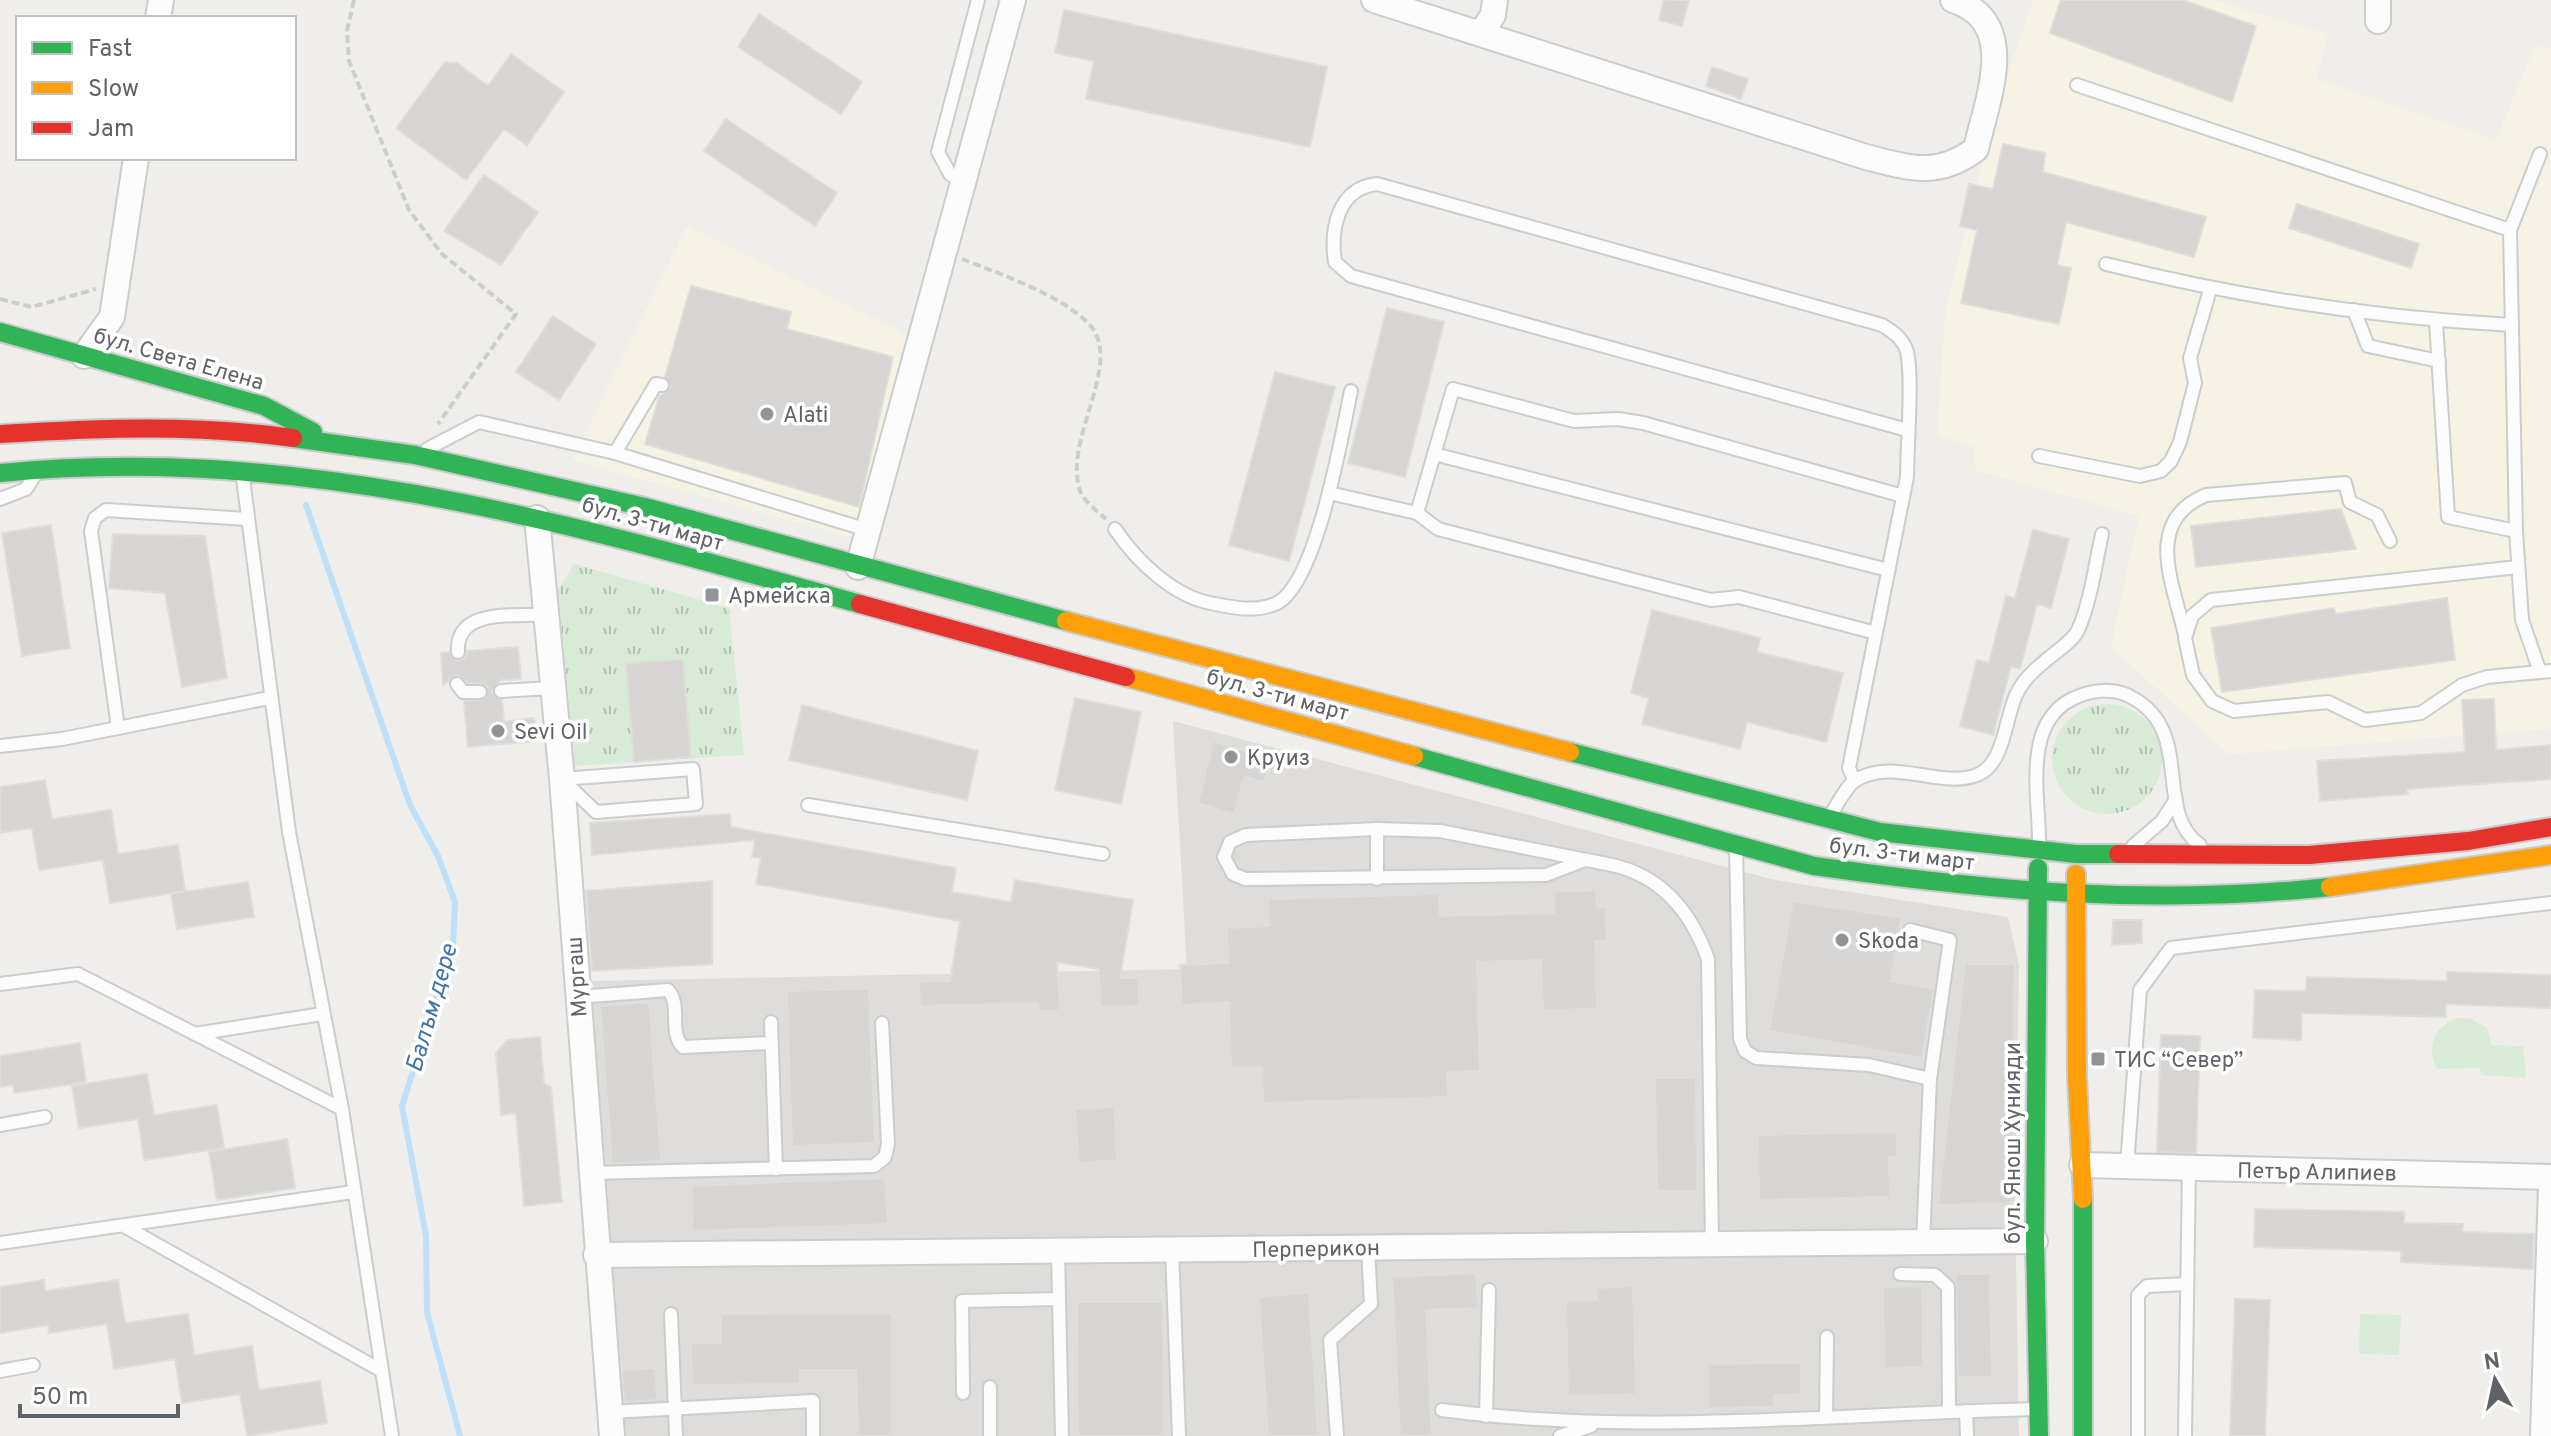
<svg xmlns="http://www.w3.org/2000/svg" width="2551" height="1436" font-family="Overpass,sans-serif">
<defs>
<pattern id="grass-tufts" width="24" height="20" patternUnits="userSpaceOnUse" patternTransform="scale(2)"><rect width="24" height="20" fill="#d8ebd6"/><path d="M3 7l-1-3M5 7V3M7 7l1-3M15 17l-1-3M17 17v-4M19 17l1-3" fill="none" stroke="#b2c2b1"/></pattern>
</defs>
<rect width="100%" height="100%" fill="#efeeea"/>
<g fill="#f7f3e4">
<polygon points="2033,0 2213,0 2328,34 2316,79 2496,140 2535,46 2551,49 2551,729 2229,754 2111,647 2139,516 1975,470 1975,447 1937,435 1946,306 1997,108"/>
<polygon points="687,226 908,335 853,538 572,460"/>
</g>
<polygon fill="#dfddda" points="1173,721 1775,880 2008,917 2019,966 2015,1202 2019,1436 626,1436 591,981 1187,969"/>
<g fill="url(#grass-tufts)">
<polygon points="574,564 729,608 744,755 575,766 558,590"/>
<circle cx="2107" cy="759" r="55"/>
</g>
<g fill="#d8ebd6">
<path d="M2458,1018H2469L2487,1028L2491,1045L2523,1046L2526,1078L2481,1075L2480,1068L2437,1069C2426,1046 2434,1026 2458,1018Z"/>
<polygon points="2360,1314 2401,1315 2399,1355 2359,1354"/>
</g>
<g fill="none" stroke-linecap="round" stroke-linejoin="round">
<polyline stroke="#bfe0f9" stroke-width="6" points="306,505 410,805 438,856 455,902 453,945 402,1106 426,1236 427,1312 460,1436"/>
</g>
<g fill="#d6d5d3" stroke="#deddd9" stroke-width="2">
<polygon points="1664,0 1689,0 1682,26 1659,20"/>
<polygon points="2061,0 2183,0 2256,26 2232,102 2050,33"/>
<polygon points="1064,10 1327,67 1310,147 1086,99 1094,61 1055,53"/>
<polygon points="759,14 862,82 841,114 738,47"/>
<polygon points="511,54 564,92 527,145 504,129 466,180 396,128 445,62 457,63 488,86"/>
<polygon points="1712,67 1748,79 1741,99 1706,86"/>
<polygon points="726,119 837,193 815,226 704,151"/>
<polygon points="2003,144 2045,153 2043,172 2206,217 2194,257 2066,222 2057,265 2071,268 2059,324 1961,303 1977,230 1960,226 1969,184 1993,189"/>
<polygon points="484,175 538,212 501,265 444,231"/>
<polygon points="2297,204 2419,244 2411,268 2289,228"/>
<polygon points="691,286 791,312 787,329 893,357 859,507 645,444 659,397 671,387 665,377"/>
<polygon points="1387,308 1444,322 1405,477 1348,463"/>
<polygon points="553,316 596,344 559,400 516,372"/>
<polygon points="1275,372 1335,387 1289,561 1229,545"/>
<polygon points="2341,509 2356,549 2196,567 2191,526"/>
<polygon points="51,525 70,648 22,656 2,533"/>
<polygon points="2033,530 2069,539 2051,608 2037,604 2020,669 2011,666 1993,735 1960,726 1977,660 1989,663 2006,596 2015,598"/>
<polygon points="113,534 205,536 227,678 182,687 165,593 109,588"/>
<polygon points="2447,598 2455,660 2222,692 2211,628 2334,608 2336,614"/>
<polygon points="1652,610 1760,638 1757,652 1843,673 1826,742 1747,722 1740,749 1642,724 1649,698 1631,693"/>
<polygon points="518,647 521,679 501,680 492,692 502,700 504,722 534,718 536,741 468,747 464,701 484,700 488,688 481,683 468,683 457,675 443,685 441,653 449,652 458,661 465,658 467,651"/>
<polygon points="683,659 691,757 634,762 626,664"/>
<polygon points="1075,698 1141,712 1121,804 1055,790"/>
<polygon points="2494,699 2496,750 2551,745 2551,779 2407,789 2408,794 2320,801 2317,761 2465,752 2462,700"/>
<polygon points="802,705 978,751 967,800 789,760"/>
<polygon points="1213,741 1271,759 1264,782 1244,776 1234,814 1198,803"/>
<polygon points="45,780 52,819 111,810 118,854 178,845 185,891 110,903 103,860 39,870 32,828 0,833 0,787"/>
<polygon points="730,814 731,827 956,868 952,892 1011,902 1015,880 1133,900 1120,978 1138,978 1139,1006 1100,1007 1099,969 1057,962 1060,1010 1039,1011 1038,1003 920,1006 919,982 950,981 960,921 756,884 761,858 752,857 755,840 592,855 590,823"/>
<polygon points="712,881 712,964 592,971 586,891"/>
<polygon points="248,882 254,917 177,929 171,894"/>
<polygon points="1596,890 1597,907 1606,907 1607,941 1595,941 1597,1009 1543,1010 1541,960 1477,962 1480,1071 1447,1072 1448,1097 1263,1103 1262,1067 1231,1068 1229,1002 1182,1005 1180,965 1228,963 1227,928 1269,926 1268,899 1439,894 1440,916 1554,913 1554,892"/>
<polygon points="1793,901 1901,918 1891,981 1934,989 1922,1058 1769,1031"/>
<polygon points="2113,920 2142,920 2142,943 2112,945"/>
<polygon points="1965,964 2015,964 2011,1203 1938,1205"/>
<polygon points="2447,972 2551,975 2551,1008 2446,1004 2446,1017 2302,1013 2301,1040 2253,1038 2255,990 2306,991 2307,977 2447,981"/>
<polygon points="869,989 875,1143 792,1146 787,991"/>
<polygon points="649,1002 661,1161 612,1163 600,1006"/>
<polygon points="2161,1035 2200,1036 2196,1153 2157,1152"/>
<polygon points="540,1037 544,1083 551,1087 562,1202 524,1206 516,1113 501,1115 496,1053 507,1040"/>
<polygon points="80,1043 86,1082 14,1093 13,1085 0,1087 0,1056"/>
<polygon points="147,1074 154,1115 217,1105 224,1148 144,1160 138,1119 79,1128 72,1086"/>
<polygon points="1655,1078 1696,1078 1697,1191 1657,1191"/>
<polygon points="1114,1107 1117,1160 1079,1163 1075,1109"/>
<polygon points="1897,1132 1897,1157 1889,1157 1890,1197 1759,1200 1758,1135"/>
<polygon points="287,1139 295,1188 217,1200 209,1152"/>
<polygon points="885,1178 888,1224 693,1231 692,1186"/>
<polygon points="2255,1209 2404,1212 2404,1223 2463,1224 2462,1232 2534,1234 2533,1269 2401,1262 2401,1251 2254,1247"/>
<polygon points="1476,1273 1478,1308 1426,1310 1432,1436 1400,1436 1392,1277"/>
<polygon points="1956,1274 1990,1274 1992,1377 1958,1377"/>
<polygon points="44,1280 45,1291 118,1280 125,1323 188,1314 194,1355 252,1346 259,1390 320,1381 327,1423 247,1436 240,1394 182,1403 175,1359 114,1369 107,1324 49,1333 48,1325 0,1333 0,1287"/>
<polygon points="1633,1286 1636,1394 1568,1396 1566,1301 1597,1300 1597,1288"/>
<polygon points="1922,1286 1923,1367 1884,1368 1883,1287"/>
<polygon points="1309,1293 1318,1436 1268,1436 1259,1297"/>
<polygon points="2235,1299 2270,1300 2265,1436 2230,1436"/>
<polygon points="1077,1302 1163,1302 1164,1436 1078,1436"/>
<polygon points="892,1313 892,1436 858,1436 856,1370 800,1370 800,1384 692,1385 691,1343 721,1343 721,1314"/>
<polygon points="1801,1363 1801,1394 1774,1395 1774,1407 1708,1408 1708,1364"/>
<polygon points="655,1368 657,1400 624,1402 622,1370"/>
</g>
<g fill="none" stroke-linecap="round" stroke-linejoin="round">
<defs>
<g id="lane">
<polyline points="2077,85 2510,230 2516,531 2522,620 2540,672"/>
<polyline points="963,185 950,174 938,152 978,0"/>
<polyline points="2510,230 2540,154"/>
<path d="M2106,264C2239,297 2375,318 2512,325"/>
<polyline points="2354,310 2368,346 2439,361"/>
<polyline points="2436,321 2448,517 2516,531"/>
<polyline points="427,449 479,422 615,453 871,531"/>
<polyline points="615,453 656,384 662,385"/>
<polyline points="1434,454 1888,570"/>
<polyline points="2039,456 2140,476 2161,471 2171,461 2180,442 2195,383 2190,358 2210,290"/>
<polyline points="242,471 289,832 342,1109 392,1436"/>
<polyline points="1329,493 1417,513"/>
<polyline points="0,499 26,489 35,475"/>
<path d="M1115,529C1137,562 1175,598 1215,604C1235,608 1255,612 1275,604C1316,588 1342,434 1351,391"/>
<polyline points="2518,567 2211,600 2192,616 2185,638 2193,675 2212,701 2234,711 2328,702 2365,720 2421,713 2462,685 2487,677 2551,671"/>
<polyline points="1876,633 1739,597 1711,600 1438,529 1417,513 1453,389 1574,421 1618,419 1643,423 1903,496"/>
<path d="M2185,635C2173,583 2143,521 2206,495L2345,483L2350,502L2377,515L2390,541"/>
<path d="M458,652C455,608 515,616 545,615"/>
<polyline points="457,684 463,692 480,692"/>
<polyline points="501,691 553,688"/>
<polyline points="118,728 91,531 95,518 106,510 247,519"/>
<polyline points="0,746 62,739 269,698"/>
<polygon points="693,769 696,804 596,812 562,779"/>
<path d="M1854,780L1849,768L1907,477C1907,448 1913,376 1907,352C1903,338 1893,332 1882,325L1377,184C1338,188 1330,229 1335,262L1351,276L1907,430"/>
<polyline points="808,805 1103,854"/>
<path d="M1831,814C1838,804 1846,786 1856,780C1894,757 1940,789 1977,775C2004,765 2005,719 2016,695C2030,664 2070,648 2078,630C2091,601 2095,565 2102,534"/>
<polyline points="1377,829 1377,879"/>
<path d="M2039,845C2040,799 2021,725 2072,699C2090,690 2113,687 2131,697C2196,731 2152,811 2200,845"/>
<polyline points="2133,846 2162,821 2176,799"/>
<polyline points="1736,847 1740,1039 1745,1051 1756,1058 1869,1065 1930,1079"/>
<path d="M1585,860L1546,875L1245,879L1233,874L1224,857L1230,842L1246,835L1377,829L1440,831L1612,865C1662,876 1691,912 1708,959L1712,1244"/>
<polyline points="1910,930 1950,940 1930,1079 1923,1242"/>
<polyline points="0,984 78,974 342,1109"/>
<path d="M578,997L668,990C682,1005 668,1033 683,1047L771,1043"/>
<polyline points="771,1022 776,1169"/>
<polyline points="195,1034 322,1014"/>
<polyline points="0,1125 45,1117"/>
<polyline points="2127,1166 2140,990 2171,948 2551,903"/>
<polyline points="590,1173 874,1166 885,1157 888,1144 882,1023"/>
<polyline points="124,1226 382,1371"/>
<polyline points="0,1243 353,1192"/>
<polyline points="1172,1249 1179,1436"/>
<polyline points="1058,1251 1062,1436"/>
<polyline points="1900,1274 1935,1275 1948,1287 1949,1412"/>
<polyline points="671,1314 676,1436"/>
<polyline points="0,1371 33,1365"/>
<polyline points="990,1387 990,1436"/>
<polyline points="963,1393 962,1301 1059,1299"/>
<path d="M1442,1410C1638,1436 1837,1414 2034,1409"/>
<polyline points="1966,1411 1967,1436"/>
<polyline points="610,1412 813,1401 813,1436"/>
<polyline points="1486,1416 1489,1290"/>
<polyline points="1826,1417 1827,1337"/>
<polyline points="1337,1436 1330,1340 1371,1304 1368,1248"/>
<polyline points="1560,1436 1591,1426"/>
<polyline points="2138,1436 2138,1295 2147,1286 2187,1284"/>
<polyline points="2185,1436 2189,1167"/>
</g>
<g id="street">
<path d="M1374,0L1866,157C1909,168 1938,178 1976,149C1987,99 2021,22 1953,0"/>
<polyline points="158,18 161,0"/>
<polyline points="2378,21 2378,0"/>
<polyline points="1482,32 1493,15 1495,0"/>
<polyline points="84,356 112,317 136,158"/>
<polyline points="537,518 562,779 612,1436"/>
<polyline points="858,567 1013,0"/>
<polyline points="2082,1165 2551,1177"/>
<polyline points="596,1255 2035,1241"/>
<polyline points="2543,1436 2551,1186"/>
</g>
<g id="fast">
<polyline points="0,332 264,406 313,432"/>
<polyline points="293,438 415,455 645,507 1066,621"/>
<path d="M0,473C299,443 575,525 860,604"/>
<polyline points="1570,752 1880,832 2076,854 2118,854"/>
<path d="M1414,756L1814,866C1992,891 2150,906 2330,887"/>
<polyline points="2038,868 2035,1241 2039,1436"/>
<polyline points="2083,1436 2083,1199"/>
</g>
<g id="slow">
<polyline points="1066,621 1570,752"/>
<polyline points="1126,677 1414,756"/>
<polyline points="2076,874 2077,1076 2083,1199"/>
<polyline points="2330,887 2551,855"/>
</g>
<g id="jam">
<path d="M0,434C99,428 194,424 293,438"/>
<polyline points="860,604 1126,677"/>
<polyline points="2118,854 2309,855 2468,841 2551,827"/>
</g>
</defs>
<use href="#lane" stroke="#cbcccc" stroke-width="16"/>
<use href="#street" stroke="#cbcccc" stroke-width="28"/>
<use href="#fast" stroke="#cacacb" stroke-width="22"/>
<use href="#slow" stroke="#cacacb" stroke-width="22"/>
<use href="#jam" stroke="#cacacb" stroke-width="22"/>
<g stroke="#cacfcc" stroke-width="4" stroke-dasharray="8 4" stroke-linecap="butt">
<polyline points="354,0 347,31 349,61 409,210 442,254 516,314 438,424"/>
<path d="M962,259C1000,274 1059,294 1088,323C1127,362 1060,441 1081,493C1085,502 1098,512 1106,519"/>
<polyline points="0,299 32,307 96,289"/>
</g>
<use href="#lane" stroke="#fdfcfc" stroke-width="12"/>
<use href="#street" stroke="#fdfcfc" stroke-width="24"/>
<use href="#fast" stroke="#30b455" stroke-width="18"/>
<use href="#slow" stroke="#ff9f0a" stroke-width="18"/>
<use href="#jam" stroke="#e5322d" stroke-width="18"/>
</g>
<g fill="#919496" stroke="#fff" stroke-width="3">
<circle cx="767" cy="414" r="8"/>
<rect x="704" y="587" width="16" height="16" rx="4"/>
<circle cx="498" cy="731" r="8"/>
<circle cx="1231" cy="757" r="8"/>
<circle cx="1842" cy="940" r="8"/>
<rect x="2090" y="1051" width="16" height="16" rx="4"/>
</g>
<g text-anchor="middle" stroke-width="7" stroke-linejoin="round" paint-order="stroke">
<g font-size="22" fill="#5f6368" stroke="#fff">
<text transform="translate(179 358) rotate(16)" y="8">бул. Света Елена</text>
<text transform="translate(653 523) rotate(16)" y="8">бул. 3-ти март</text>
<text transform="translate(1278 694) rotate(15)" y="8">бул. 3-ти март</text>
<text transform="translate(1902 853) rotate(7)" y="8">бул. 3-ти март</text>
<text transform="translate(576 977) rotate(-94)" y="8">Мургаш</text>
<text transform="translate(2012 1143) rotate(-90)" y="8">бул. Янош Хунияди</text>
<text transform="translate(2317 1171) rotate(1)" y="8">Петър Алипиев</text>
<text transform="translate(1316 1248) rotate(-1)" y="8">Перперикон</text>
</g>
<g font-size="22" fill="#5f6368" stroke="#fff" text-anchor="start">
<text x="783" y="422">Alati</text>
<text x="728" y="603">Армейска</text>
<text x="514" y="739">Sevi Oil</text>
<text x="1247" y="765">Круиз</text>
<text x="1858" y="948">Skoda</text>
<text x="2114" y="1067">ТИС “Север”</text>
</g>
<g font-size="24" font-style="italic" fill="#4174aa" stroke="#fff">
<text transform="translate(431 1008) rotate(-74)" y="8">Балъм дере</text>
</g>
</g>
<rect x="16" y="16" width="280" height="144" fill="#ffffff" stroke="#bfc1c3" stroke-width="2"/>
<rect x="32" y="42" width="40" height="12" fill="#30b455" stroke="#bfc1c3" stroke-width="2"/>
<text x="88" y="56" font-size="24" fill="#5f6368">Fast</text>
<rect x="32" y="82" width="40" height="12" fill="#ff9f0a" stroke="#bfc1c3" stroke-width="2"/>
<text x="88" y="96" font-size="24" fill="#5f6368">Slow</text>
<rect x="32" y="122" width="40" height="12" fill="#e5322d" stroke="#bfc1c3" stroke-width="2"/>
<text x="88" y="136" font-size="24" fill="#5f6368">Jam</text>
<g transform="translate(2495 1380) rotate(351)" stroke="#ffffff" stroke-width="6" paint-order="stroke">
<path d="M0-6L14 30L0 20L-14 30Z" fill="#5f6368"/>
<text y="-12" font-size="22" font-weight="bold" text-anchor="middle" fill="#5f6368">N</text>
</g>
<path d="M20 1404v12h158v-12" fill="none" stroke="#5f6368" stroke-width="4"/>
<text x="32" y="1404" font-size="24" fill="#5f6368" stroke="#ffffff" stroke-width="6" paint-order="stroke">50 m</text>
</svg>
